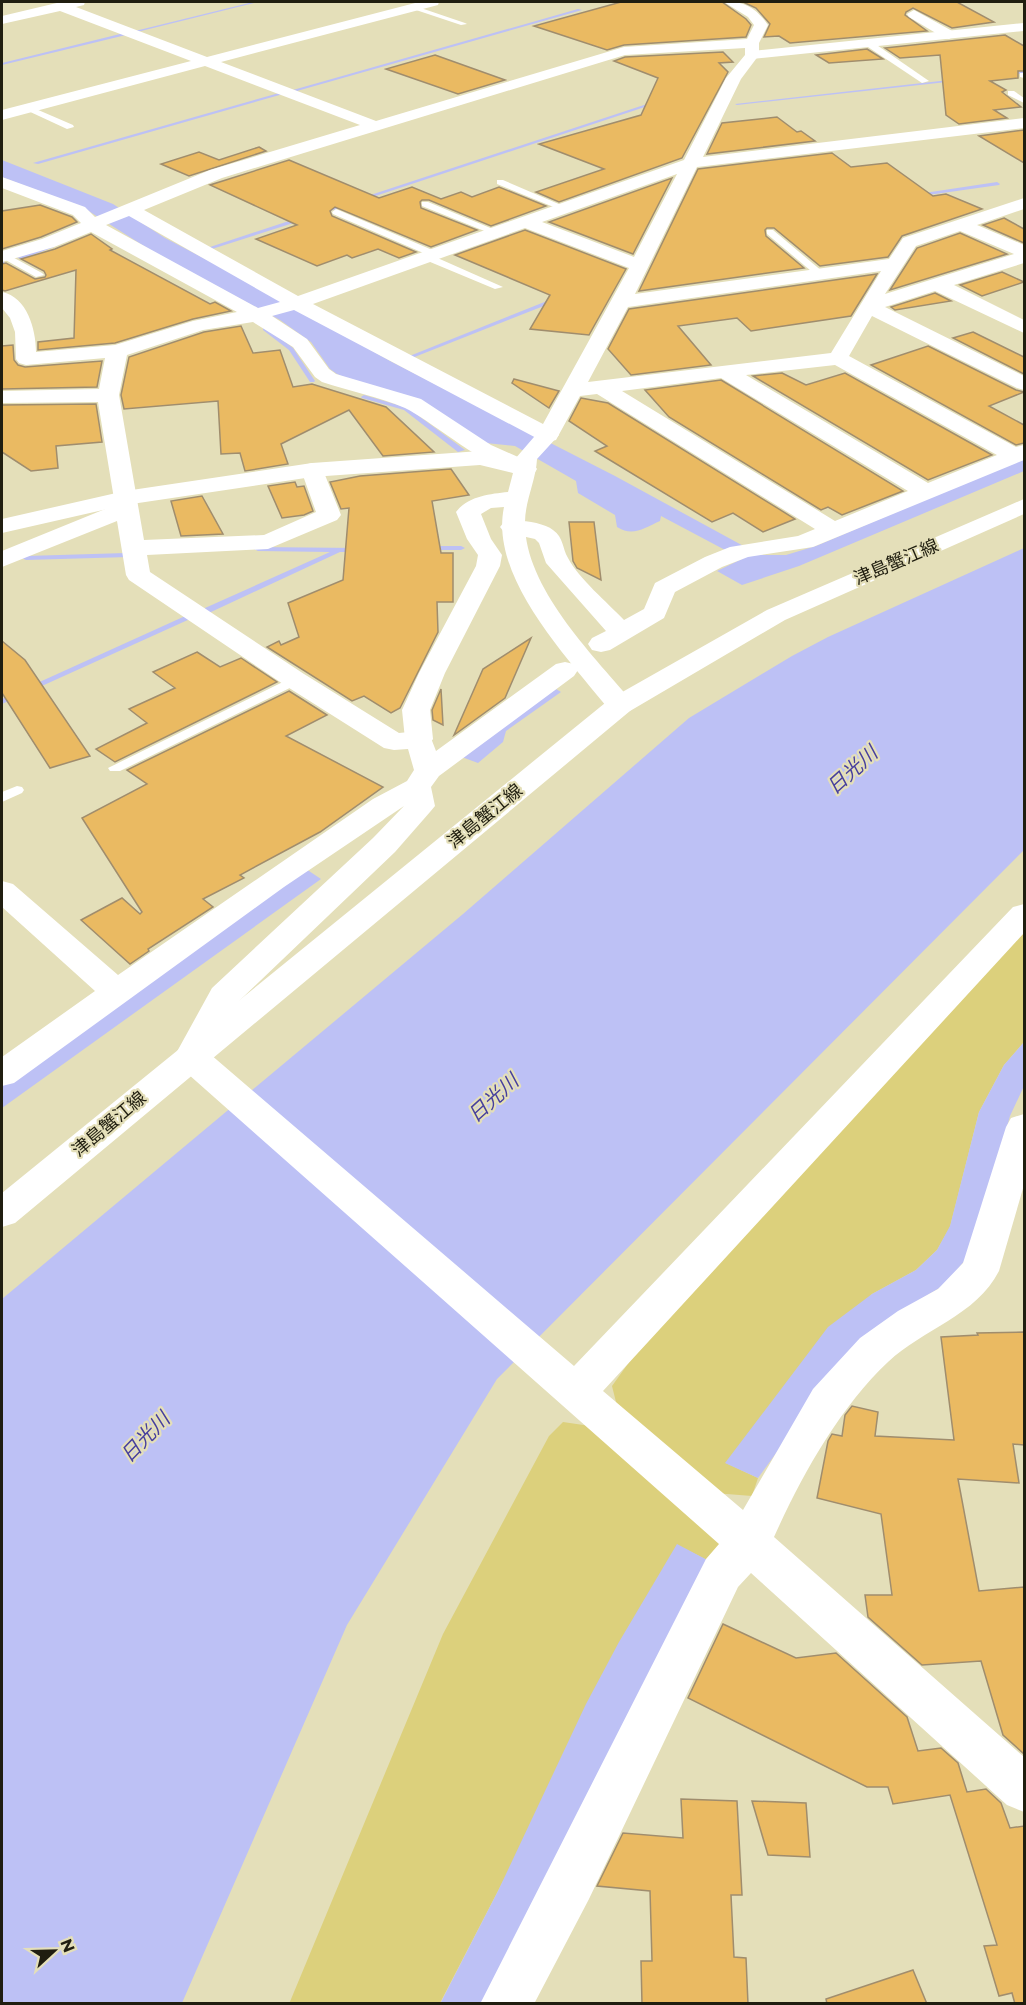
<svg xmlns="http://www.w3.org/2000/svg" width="1026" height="2005" font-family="Montserrat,'Noto Sans JP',sans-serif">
<rect width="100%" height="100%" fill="#e4dfb9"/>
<g fill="#dcd07c">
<polygon points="1024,923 1024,1042 1004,1065 979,1112 950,1227 937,1250 916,1270 872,1294 726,1463 758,1478 752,1496 714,1493 619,1414 612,1386 663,1315"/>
<polygon points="563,1422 597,1427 728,1544 711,1562 677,1545 440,2003 289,2004 443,1634 549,1436"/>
</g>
<g fill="#bdc1f5">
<path d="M2,160L113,204L165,238L255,285L392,362L615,476L760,555H786L816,546L1024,458V471L799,566L742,585L717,571L742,559L661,516L660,521C644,528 633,537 617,527L615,515L578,493L576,481L515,446L486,443L337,374L330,369L311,342L280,320L155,253L87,210L2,177Z"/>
<polygon points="1024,548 1024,850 497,1379 347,1625 182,2003 2,2004 2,1299 463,914 689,718 792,656 828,637"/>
<polygon points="556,689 561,692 506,731 503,742 478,763 459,756"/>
<polygon points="306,869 321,879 2,1108 2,1083"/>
<polygon points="1024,1042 1024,1086 1010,1116 973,1250 946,1284 901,1311 838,1368 758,1478 725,1463 828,1327 872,1294 916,1270 937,1250 950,1226 979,1112 1004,1065"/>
<polygon points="677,1544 711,1562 484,2003 440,2004 498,1891 586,1704 619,1642"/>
</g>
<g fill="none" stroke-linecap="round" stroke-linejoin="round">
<g fill="#bdc1f5" fill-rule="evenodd">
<polygon points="253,2 258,2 137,32 135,31"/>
<polygon points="578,9 582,10 297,91 293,90"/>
<polygon points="124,33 126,35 2,65 2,63"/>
<polygon points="1024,71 1024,73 1004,76 1002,75"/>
<polygon points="958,79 956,81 737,105 735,104"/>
<polygon points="279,93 283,94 38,164 33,163"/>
<polygon points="656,101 660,102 324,213 319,212"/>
<polygon points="997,182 1000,184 999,185 914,197 911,195"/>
<polygon points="304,216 307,218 306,219 212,249 207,248"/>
<polygon points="49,246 54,247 22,259 17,258"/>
<polygon points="2,260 5,263 2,265"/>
<polygon points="557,297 560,299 559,300 412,358 407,357"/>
<polygon points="263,328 267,328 293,348 315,381 314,382 310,382 289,350 263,330"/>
<polygon points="364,395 408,408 465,450 458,452 404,410 362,398 361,397"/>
<polygon points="422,546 461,546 465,548 461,550 422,550"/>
<polygon points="255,547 359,548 363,550 359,552 340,552 211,612 205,612 205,608 330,552 258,551 254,549"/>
<polygon points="126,553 129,553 129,557 26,560 22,558 26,556"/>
<polygon points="183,617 186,617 190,619 2,704 2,699"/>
</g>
</g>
<g fill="#eaba62" stroke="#a08d6d" stroke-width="1.5">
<polygon points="621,2 722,2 746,19 751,25 746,37 624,45 607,50 534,26"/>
<polygon points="743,2 957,2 994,22 952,28 913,8 906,12 905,15 927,31 790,43 779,36 764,37 770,24 756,8"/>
<polygon points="1005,35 1024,46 1024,71 1018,71 1018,78 990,81 1006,90 1002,92 1021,107 994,110 1007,118 959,124 946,115 940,55 900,58 885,48"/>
<polygon points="867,49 883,59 829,63 816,55"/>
<polygon points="723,52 733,62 719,63 728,72 682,158 559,202 536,192 604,169 539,144 641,115 658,78 614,61 625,57"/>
<polygon points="435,55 505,80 458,94 386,69"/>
<polygon points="777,117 797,132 801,131 815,141 707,154 722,123"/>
<polygon points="1024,130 1024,163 979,136"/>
<polygon points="259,147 266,151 189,176 161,164 199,152 219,160"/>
<polygon points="832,153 851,167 887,163 933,196 946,194 982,209 902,236 888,257 820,266 774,228 767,228 765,230 766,236 804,268 639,291 698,169"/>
<polygon points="289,160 379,198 412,187 441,199 461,192 472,197 499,187 546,206 491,226 429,200 422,200 420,202 421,208 477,230 431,247 335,207 330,211 332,216 416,252 399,258 378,249 352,258 347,255 317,266 256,239 297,225 210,185"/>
<polygon points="672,178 633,254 549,222"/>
<polygon points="40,205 72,217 77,222 41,237 2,249 2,211"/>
<polygon points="1004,218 1024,229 1024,243 983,225"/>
<polygon points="525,230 626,269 589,335 530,329 550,295 455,255"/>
<polygon points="960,233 1007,254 890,290 917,248"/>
<polygon points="91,234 112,249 110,250 210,304 215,302 231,311 193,319 115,343 38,350 38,342 74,338 76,270 5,291 2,290 2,264 6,263 35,279 45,277 46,275 44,271 21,259 55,249"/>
<polygon points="1002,272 1024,282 982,296 960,285"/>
<polygon points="877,274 851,316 751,331 737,318 678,326 711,365 631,375 608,349 629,309"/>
<polygon points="935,293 951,301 895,310 891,307"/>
<polygon points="241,326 253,353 280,350 293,387 312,384 386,407 434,452 383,456 349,410 281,444 288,464 245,471 240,453 221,454 218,401 124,409 121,395 129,357 204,332"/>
<polygon points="973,332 1024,357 1024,374 953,338"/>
<polygon points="13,345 14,360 18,365 25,367 102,361 97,387 2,389 2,346"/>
<polygon points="928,346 1016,390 1024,392 989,406 1024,425 1024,443 1016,445 871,365"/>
<polygon points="782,373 806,385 845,373 992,455 928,480 753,376"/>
<polygon points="514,379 559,391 549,408 512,383"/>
<polygon points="721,380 903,491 842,515 828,507 821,510 669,417 645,390"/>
<polygon points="581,398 608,403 795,519 763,532 733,513 712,522 595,451 607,446 569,421"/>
<polygon points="96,404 102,442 56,446 58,468 31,471 2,452 2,405"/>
<polygon points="451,469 469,495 432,501 441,553 453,553 453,602 437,602 438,632 400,708 391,713 364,696 352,701 267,647 279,641 281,645 299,637 288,603 343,580 349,508 341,509 330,482 360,476"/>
<polygon points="295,482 297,487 304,486 313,511 304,515 282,518 268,486"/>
<polygon points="202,496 223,534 181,536 171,501"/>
<polygon points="569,522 594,522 601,580 577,568 573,561"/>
<polygon points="531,638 505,698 454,735 483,669"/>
<polygon points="2,641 25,660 90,756 50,768 2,693"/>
<polygon points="197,652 220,667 241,658 277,682 115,762 96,749 147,723 129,709 175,688 153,672"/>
<polygon points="441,689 443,725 433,720 432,710"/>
<polygon points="289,691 327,715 286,736 383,787 320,832 240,875 244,878 203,899 213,907 148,949 149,951 130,964 81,920 122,898 140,914 142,912 82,818 147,784 127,770"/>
<polygon points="1024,1332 1024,1445 1013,1444 1019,1483 958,1479 979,1591 1024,1587 1024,1754 1003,1735 981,1661 922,1665 868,1617 865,1595 892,1595 881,1514 817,1498 828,1441 832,1434 842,1436 845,1415 852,1406 878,1412 875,1436 954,1440 941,1337 978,1335 977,1333"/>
<polygon points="723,1624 796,1658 836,1653 907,1717 918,1751 941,1748 958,1763 967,1792 986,1789 1001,1803 1010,1828 1024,1826 1024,2004 1015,2004 1012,1993 999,1996 984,1946 997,1945 950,1795 893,1804 888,1787 867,1787 688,1698"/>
<polygon points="681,1799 737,1801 742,1895 731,1895 734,1957 746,1958 748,2004 642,2004 641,1961 652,1961 650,1891 597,1886 623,1833 683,1838"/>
<polygon points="752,1801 806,1803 810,1857 768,1855"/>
<polygon points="913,1970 927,2004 827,2004 826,1999"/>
</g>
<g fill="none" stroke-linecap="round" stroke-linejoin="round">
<g fill="#fff" fill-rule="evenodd">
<polygon points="412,5 465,23 467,24 461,25 410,8"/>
<polygon points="865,41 871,41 929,81 922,83 865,45"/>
<polygon points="1020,73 1024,73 1024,78 1020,77"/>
<polygon points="1008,91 1014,91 1024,98 1024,103 1008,95"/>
<polygon points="29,106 73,125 74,127 67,129 26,110 26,106"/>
<polygon points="497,180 503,180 568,208 561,210 497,184"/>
<polygon points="422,202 428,202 500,232 492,234 422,206"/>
<polygon points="336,209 437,252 437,256 433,256 503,287 495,289 423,259 423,255 428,255 333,214 332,212"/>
<polygon points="767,230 773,230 823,272 823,276 817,276 767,234"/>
<polygon points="5,253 42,273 44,275 36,277 2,258 2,254"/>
<polygon points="295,676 300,677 302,680 300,683 120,771 110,771 108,768"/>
<polygon points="17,786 22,787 24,790 22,793 2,802 2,792"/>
</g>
<g fill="#fff" fill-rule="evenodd">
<path d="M61,2H85L84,5L76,7L207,57L419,2H439L438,5L221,62L376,121L624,47L747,39L754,25L748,17L724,2C744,0 757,9 768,25L759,43V55L741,79L703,157L1024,118V128L697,167L635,294L889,259L903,238L1024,198V209L977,225L1024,245V263L954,285L1024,320V333L935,291L885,307L1024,376V390L1017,388L872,316L849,356L1016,447L1024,445V460L813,547L748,557L722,567L675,592L664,618L610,650L601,652L592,650L588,644L592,638L606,631L546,563L539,543L535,539L504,532L500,527L504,522C516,519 543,522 553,530C564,538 562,548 568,558C579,579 607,602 624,620L644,609L655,583L705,557L730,547L798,536L815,529L597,394L580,396L556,440L548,442L540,440L294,310L272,316L307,339L329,369L336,374L421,399L491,445L534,464L537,469L534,474C500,482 436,423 405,408C379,397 349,391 322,382L315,377L293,347L253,322L203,330L127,355L119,395L144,540L264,535L316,512L301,470L304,465L312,463L320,465L323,470L341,515L337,520L268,549L147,555L150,572L304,674L399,733L419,731L429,733L436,751L556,664L565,662L574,664L578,670L574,676L439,776L431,787L435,806L430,812L395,852L237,1003L210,1054L574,1366L1013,907L1024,904V933L603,1391L743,1510L813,1389L860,1338L898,1311L938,1289L963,1263L1006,1127L1011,1118L1024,1114V1185L999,1271C976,1316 923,1329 888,1362C839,1408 801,1477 774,1537L1024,1757V1812L1007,1805L751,1573L738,1587L589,1899L534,2004H480L706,1559L719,1544L179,1066L174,1057L212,988L373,838L404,806L284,887L14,1083L2,1086V1057L95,991L2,907V881L13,884L118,975L373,799L407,781L414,770L408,749L394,750L384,748L286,686L129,580L126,575L117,521L2,567V551L115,505L98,402L2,403V391L99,389L105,358L26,365L19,363L16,359L15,332L10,318L2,308V292C27,297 36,329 36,352L115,345L193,321L237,312L91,232L54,247L2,262V251L42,239L81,223L73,215L2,188V177L85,207L95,217L210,170L360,125L205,66L2,120V110L191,61L60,11L2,24V16ZM745,48V55L726,78L684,160L298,296L144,210L222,178L625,55ZM677,174L634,257L542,222ZM129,216L280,302L258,308L106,225ZM525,228L629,268L543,424L313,304ZM960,231L1014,254L885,294L916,246ZM881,271L831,353L588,382L628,307ZM835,365L997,455L928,483L746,375ZM721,378L908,491L835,521L622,391Z"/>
<polygon points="914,10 954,32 956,35 949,39 944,38 909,17 907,14"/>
</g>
<g fill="#fff" fill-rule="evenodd">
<polygon points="1024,23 1024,31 752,59 745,55 752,51"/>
<path d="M548,428L556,430L559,435L537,459C536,480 525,501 525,522C524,586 591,653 630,699L634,705L630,711L620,713L610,711C569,659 489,578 504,507L491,508L481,514L491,539L502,555L500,566L445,673L430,710L433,739L429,745L419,747L409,745L405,739L402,710L419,673L476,566L478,555L467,539L456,512C468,496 490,494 508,492L513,473L480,465L312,477L125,505L2,533V519L125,491L312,463L480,451L515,459L540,430Z"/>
</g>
<polygon fill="#fff" fill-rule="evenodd" points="1024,499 1024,514 785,620 630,711 15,1223 2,1227 2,1193 610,699 767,610"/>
</g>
<g text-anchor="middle" stroke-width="4.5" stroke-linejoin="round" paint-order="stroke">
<g font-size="18" fill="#201e10" stroke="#e4dfb9">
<text transform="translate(896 562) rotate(-23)" y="6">津島蟹江線</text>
<text transform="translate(485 816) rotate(-39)" y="6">津島蟹江線</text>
<text transform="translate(109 1124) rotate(-40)" y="6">津島蟹江線</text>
</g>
<g font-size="20" font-style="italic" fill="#463f9e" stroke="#e4dfb9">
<text transform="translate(852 770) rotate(-42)" y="7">日光川</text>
<text transform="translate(493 1098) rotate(-42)" y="7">日光川</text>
<text transform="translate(145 1437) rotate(-46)" y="7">日光川</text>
</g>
</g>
<rect width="1026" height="2005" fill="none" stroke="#201e10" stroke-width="6"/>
<g transform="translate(54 1951) rotate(68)" stroke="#e4dfb9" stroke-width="4.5" paint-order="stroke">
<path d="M0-4.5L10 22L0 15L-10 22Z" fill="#201e10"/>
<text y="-9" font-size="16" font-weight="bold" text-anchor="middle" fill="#201e10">N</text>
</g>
</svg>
